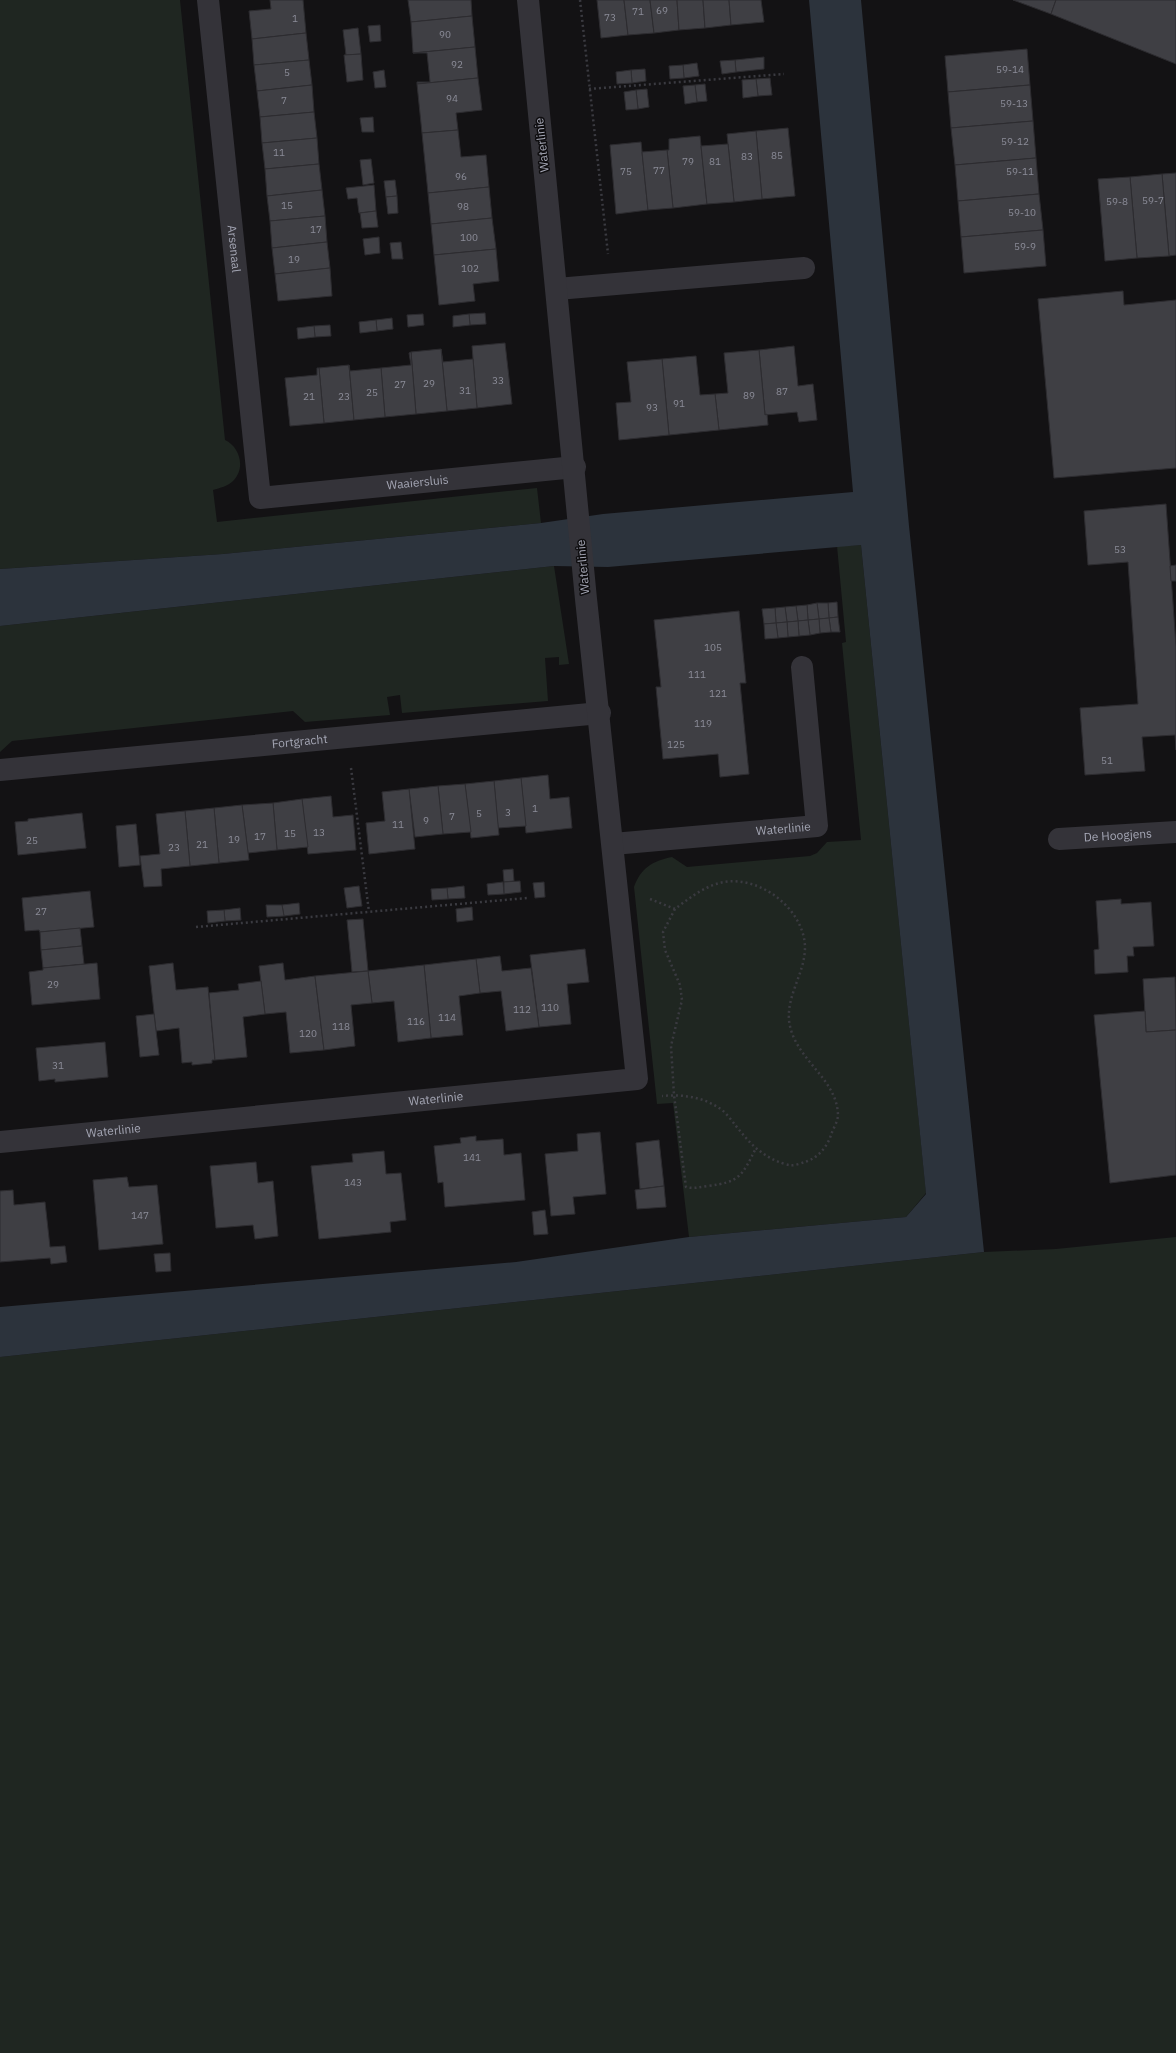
<svg xmlns="http://www.w3.org/2000/svg" width="1176" height="2053" font-family="'IBM Plex Sans',sans-serif">
<rect width="100%" height="100%" fill="#131214"/>
<g fill="#1f2621">
<path d="M0,0H180L225,440C240,447 246,468 233,481C228,486 220,488 213,490L217,522L537,488L541,523L223,554L0,569Z"/>
<path d="M861,545L926,1193L906,1217L689,1237L673,1103L657,1104L634,887C641,868 652,861 672,857L687,867L810,856L817,853L827,842L861,840L842,643L846,642L837,546Z"/>
<polygon points="554,566 569,664 559,665 559,657 545,658 548,701 402,713 400,695 387,697 390,715 305,722 293,711 12,741 0,752 0,626"/>
<polygon points="1176,1237 1176,2053 0,2053 0,1357 984,1252 1056,1249"/>
</g>
<polygon fill="#2c333c" points="809,0 861,0 909,526 984,1252 0,1357 0,1307 516,1262 689,1237 906,1217 926,1194 861,545 608,567 554,566 0,626 0,569 223,554 541,523 603,514 853,492"/>
<g fill="#3f3f44" stroke="#2d2c30">
<polygon points="270,0 303,0 306,33 252,39 249,11 271,9"/>
<polygon points="408,0 471,0 472,16 411,22"/>
<polygon points="597,0 624,0 628,35 601,38"/>
<polygon points="624,0 650,0 654,33 628,35"/>
<polygon points="650,0 677,0 679,30 654,33"/>
<polygon points="677,0 703,0 705,28 679,30"/>
<polygon points="703,0 729,0 731,25 705,28"/>
<polygon points="729,0 761,0 764,22 731,25"/>
<polygon points="1013,0 1056,0 1051,14"/>
<polygon points="1056,0 1176,0 1176,64 1051,14"/>
<polygon points="472,16 475,47 413,53 411,22"/>
<polygon points="380,25 381,41 370,42 368,26"/>
<polygon points="358,28 361,54 346,55 343,30"/>
<polygon points="306,33 309,60 254,65 252,39"/>
<polygon points="475,47 478,78 417,84 417,82 430,82 427,53 413,53"/>
<polygon points="1027,49 1030,85 948,92 945,56"/>
<polygon points="361,54 363,80 347,82 344,55"/>
<polygon points="764,57 764,69 736,72 735,60"/>
<polygon points="309,60 312,85 257,91 254,65"/>
<polygon points="735,60 736,72 722,74 720,61"/>
<polygon points="697,63 699,76 684,78 683,65"/>
<polygon points="683,65 684,78 670,79 669,66"/>
<polygon points="645,69 646,81 632,83 631,70"/>
<polygon points="384,70 386,87 375,88 373,72"/>
<polygon points="631,70 632,83 617,84 616,72"/>
<polygon points="478,78 482,110 456,113 458,130 422,133 417,84"/>
<polygon points="770,78 772,95 758,96 756,79"/>
<polygon points="756,79 758,96 743,98 742,80"/>
<polygon points="705,84 707,101 697,102 695,85"/>
<polygon points="312,85 314,112 260,117 257,91"/>
<polygon points="695,85 697,102 685,104 683,86"/>
<polygon points="1030,85 1033,121 951,128 948,92"/>
<polygon points="647,89 649,107 638,109 636,90"/>
<polygon points="636,90 638,109 626,110 624,92"/>
<polygon points="314,112 317,138 262,143 260,117"/>
<polygon points="373,117 374,132 362,132 360,118"/>
<polygon points="1033,121 1036,158 955,165 951,128"/>
<polygon points="788,128 795,196 762,199 756,131"/>
<polygon points="458,130 461,157 486,155 489,187 428,193 422,133"/>
<polygon points="756,131 762,199 734,202 727,134"/>
<polygon points="700,136 707,204 673,208 667,150 669,150 669,139"/>
<polygon points="317,138 319,164 265,169 262,143"/>
<polygon points="641,142 648,210 616,214 610,145"/>
<polygon points="728,144 734,202 707,204 701,146"/>
<polygon points="667,150 673,208 648,210 642,152"/>
<polygon points="1036,158 1039,194 958,201 955,165"/>
<polygon points="371,159 374,183 363,185 360,160"/>
<polygon points="319,164 322,190 267,196 265,169"/>
<polygon points="1176,173 1176,255 1169,256 1162,174"/>
<polygon points="1162,174 1169,256 1137,258 1130,177"/>
<polygon points="1130,177 1137,258 1105,261 1098,179"/>
<polygon points="395,180 397,196 386,197 384,181"/>
<polygon points="374,185 376,211 359,213 357,198 348,199 346,188"/>
<polygon points="489,187 492,218 431,224 428,193"/>
<polygon points="322,190 325,216 270,221 267,196"/>
<polygon points="1039,194 1043,230 961,237 958,201"/>
<polygon points="397,196 398,213 388,214 386,197"/>
<polygon points="376,211 378,227 362,228 360,213"/>
<polygon points="325,216 327,242 272,248 270,221"/>
<polygon points="492,218 496,249 434,255 431,224"/>
<polygon points="1043,230 1046,266 964,273 961,237"/>
<polygon points="379,237 380,253 365,255 363,239"/>
<polygon points="327,242 330,268 275,274 272,248"/>
<polygon points="401,242 403,259 392,259 390,243"/>
<polygon points="496,249 499,281 473,284 475,301 439,305 434,255"/>
<polygon points="330,268 332,296 278,301 275,274"/>
<polygon points="1123,291 1124,305 1176,300 1176,468 1054,478 1038,299"/>
<polygon points="485,313 486,324 470,325 469,314"/>
<polygon points="423,314 424,325 408,327 407,315"/>
<polygon points="469,314 470,325 453,327 453,316"/>
<polygon points="392,318 393,329 377,331 376,320"/>
<polygon points="376,320 377,331 360,333 359,322"/>
<polygon points="330,325 331,336 315,337 314,326"/>
<polygon points="314,326 315,337 298,339 297,328"/>
<polygon points="505,343 512,404 477,408 472,346"/>
<polygon points="794,346 798,386 813,384 817,420 799,422 797,412 765,415 759,350"/>
<polygon points="441,349 443,362 473,359 477,408 447,411"/>
<polygon points="441,349 447,411 416,414 411,352"/>
<polygon points="759,350 765,415 767,414 768,425 719,430 715,394 728,393 724,353"/>
<polygon points="411,352 416,414 385,417 381,368 411,365 409,353"/>
<polygon points="696,356 700,395 715,394 719,430 669,435 662,359"/>
<polygon points="662,359 669,435 619,440 616,403 631,402 627,362"/>
<polygon points="349,365 354,420 324,423 319,368"/>
<polygon points="349,365 350,371 381,368 385,417 354,420"/>
<polygon points="317,368 319,368 324,423 290,426 285,378 317,375"/>
<polygon points="1166,504 1176,646 1176,750 1175,735 1142,737 1145,771 1085,775 1080,708 1138,704 1128,562 1088,565 1084,511"/>
<polygon points="1176,565 1176,581 1171,581 1170,566"/>
<polygon points="837,602 838,617 829,618 828,603"/>
<polygon points="817,603 828,603 829,618 819,619"/>
<polygon points="817,603 819,619 808,620 807,605"/>
<polygon points="807,605 808,620 798,621 796,606"/>
<polygon points="796,606 798,621 787,622 785,607"/>
<polygon points="785,607 787,622 776,623 775,608"/>
<polygon points="775,608 776,623 764,624 762,609"/>
<polygon points="739,611 746,683 740,683 749,774 720,777 718,754 663,759 656,687 661,687 654,620"/>
<polygon points="838,617 840,632 831,632 829,618"/>
<polygon points="829,618 831,632 820,633 819,619"/>
<polygon points="819,619 820,633 810,635 808,620"/>
<polygon points="808,620 810,635 799,636 798,621"/>
<polygon points="798,621 799,636 788,637 787,622"/>
<polygon points="787,622 788,637 778,638 776,623"/>
<polygon points="776,623 778,638 765,639 764,624"/>
<polygon points="548,775 550,799 569,797 572,828 526,833 521,778"/>
<polygon points="521,778 526,826 498,828 494,781"/>
<polygon points="494,781 499,835 471,838 465,784"/>
<polygon points="465,784 471,832 443,834 438,786"/>
<polygon points="438,786 443,834 415,837 409,789"/>
<polygon points="409,789 415,849 369,854 366,823 385,821 382,792"/>
<polygon points="331,796 333,817 353,815 356,850 308,854 302,799"/>
<polygon points="302,799 308,847 277,850 273,803"/>
<polygon points="273,803 277,850 248,853 242,805"/>
<polygon points="242,805 249,860 219,863 214,808"/>
<polygon points="214,808 219,863 190,866 185,811"/>
<polygon points="185,811 190,866 161,869 162,886 144,887 140,856 160,854 156,814"/>
<polygon points="82,813 86,848 18,855 15,822 28,821 28,819"/>
<polygon points="136,824 140,865 119,867 116,826"/>
<polygon points="513,869 514,881 504,882 503,870"/>
<polygon points="520,881 521,892 504,894 504,882"/>
<polygon points="503,882 504,894 488,895 487,884"/>
<polygon points="544,882 545,897 535,898 533,883"/>
<polygon points="359,886 362,906 347,908 344,888"/>
<polygon points="464,886 465,898 448,899 447,888"/>
<polygon points="447,888 448,899 432,900 431,889"/>
<polygon points="90,891 94,927 40,932 39,930 25,931 22,898"/>
<polygon points="1121,899 1121,904 1151,902 1154,946 1133,947 1134,956 1127,956 1128,972 1095,974 1094,950 1099,949 1096,901"/>
<polygon points="299,903 300,914 284,916 282,905"/>
<polygon points="266,905 282,905 284,916 267,917"/>
<polygon points="472,907 473,920 457,922 456,909"/>
<polygon points="240,908 241,920 225,921 224,910"/>
<polygon points="224,910 225,921 208,923 207,911"/>
<polygon points="363,919 368,971 352,972 347,920"/>
<polygon points="80,928 82,946 41,950 40,932"/>
<polygon points="82,946 84,964 43,968 41,950"/>
<polygon points="585,949 589,982 567,984 571,1024 539,1027 530,955"/>
<polygon points="500,956 502,971 531,968 539,1027 506,1031 501,991 480,993 476,959"/>
<polygon points="476,959 480,993 459,996 463,1035 431,1038 424,965"/>
<polygon points="97,963 100,999 32,1005 29,972 43,970 43,968"/>
<polygon points="173,963 176,990 208,987 215,1060 212,1060 212,1063 192,1065 192,1062 182,1063 179,1028 156,1031 149,966"/>
<polygon points="283,963 285,980 315,976 324,1050 290,1053 286,1012 265,1014 259,966"/>
<polygon points="424,965 431,1038 398,1042 394,1001 372,1003 368,971"/>
<polygon points="368,971 372,1003 351,1005 355,1046 324,1050 315,976"/>
<polygon points="1175,977 1176,1030 1146,1032 1143,979"/>
<polygon points="261,981 265,1014 243,1017 247,1057 215,1060 209,993 239,990 238,984"/>
<polygon points="1145,1011 1146,1032 1176,1030 1176,1175 1110,1183 1094,1015"/>
<polygon points="154,1014 159,1055 140,1057 136,1016"/>
<polygon points="105,1042 108,1077 55,1082 55,1079 39,1081 36,1048"/>
<polygon points="600,1132 606,1194 573,1197 575,1214 551,1216 545,1154 578,1151 577,1134"/>
<polygon points="476,1136 476,1141 503,1139 504,1155 521,1153 525,1200 445,1207 443,1182 438,1183 434,1146 461,1143 460,1138"/>
<polygon points="659,1140 664,1186 640,1189 636,1143"/>
<polygon points="384,1151 386,1174 401,1173 406,1220 390,1222 391,1232 319,1239 311,1166 353,1162 352,1154"/>
<polygon points="256,1162 258,1183 273,1181 278,1236 255,1239 253,1225 216,1228 210,1166"/>
<polygon points="127,1177 129,1187 157,1185 163,1244 99,1250 93,1180"/>
<polygon points="664,1186 666,1207 637,1209 635,1190"/>
<polygon points="13,1190 14,1205 45,1202 50,1247 65,1246 67,1262 51,1264 50,1258 0,1262 0,1191"/>
<polygon points="545,1210 548,1234 534,1235 532,1212"/>
<polygon points="170,1253 171,1271 156,1272 154,1254"/>
</g>
<g fill="none" stroke-linecap="round" stroke-linejoin="round">
<g stroke="#3a3a40" stroke-width="2.5" stroke-dasharray="2 3" stroke-linecap="butt">
<polyline points="580,0 608,254"/>
<polyline points="589,89 784,74"/>
<polyline points="351,768 369,912"/>
<path d="M650,899L675,909C688,899 701,889 716,884C755,871 804,907 805,947C805,973 787,994 789,1020C793,1059 837,1077 838,1115C838,1121 833,1129 831,1135C827,1147 818,1158 805,1162C801,1163 795,1166 790,1165C787,1165 782,1163 779,1162C759,1154 749,1142 736,1126C732,1121 727,1114 722,1110C704,1097 683,1094 662,1096"/>
<path d="M675,909L663,932L665,950L680,985L682,1000L671,1046L674,1095L686,1187C693,1189 700,1187 708,1186C740,1182 742,1176 756,1148"/>
<polyline points="196,927 527,898"/>
</g>
<g stroke="#343339" stroke-width="22">
<path id="s1" d="M208,0L260,498L575,467"/>
<polyline points="557,289 804,268"/>
<path id="s2" d="M0,770L600,713"/>
<path id="s3" d="M1059,839L1176,832"/>
<path id="s4" d="M613,844L817,826L802,667"/>
<path id="s5" d="M0,1142L637,1079L586,599L528,0"/>
</g>
</g>
<g text-anchor="middle" stroke-width="3" stroke-linejoin="round" paint-order="stroke">
<g font-size="10" fill="#8b8c98">
<text x="662" y="14">69</text>
<text x="638" y="15">71</text>
<text x="610" y="21">73</text>
<text x="295" y="22">1</text>
<text x="445" y="38">90</text>
<text x="457" y="68">92</text>
<text x="1010" y="73">59-14</text>
<text x="287" y="76">5</text>
<text x="452" y="102">94</text>
<text x="284" y="104">7</text>
<text x="1014" y="107">59-13</text>
<text x="1015" y="145">59-12</text>
<text x="279" y="156">11</text>
<text x="777" y="159">85</text>
<text x="747" y="160">83</text>
<text x="688" y="165">79</text>
<text x="715" y="165">81</text>
<text x="659" y="174">77</text>
<text x="626" y="175">75</text>
<text x="1020" y="175">59-11</text>
<text x="461" y="180">96</text>
<text x="1153" y="204">59-7</text>
<text x="1117" y="205">59-8</text>
<text x="287" y="209">15</text>
<text x="463" y="210">98</text>
<text x="1022" y="216">59-10</text>
<text x="316" y="233">17</text>
<text x="469" y="241">100</text>
<text x="1025" y="250">59-9</text>
<text x="294" y="263">19</text>
<text x="470" y="272">102</text>
<text x="498" y="384">33</text>
<text x="429" y="387">29</text>
<text x="400" y="388">27</text>
<text x="465" y="394">31</text>
<text x="782" y="395">87</text>
<text x="372" y="396">25</text>
<text x="749" y="399">89</text>
<text x="309" y="400">21</text>
<text x="344" y="400">23</text>
<text x="679" y="407">91</text>
<text x="652" y="411">93</text>
<text x="1120" y="553">53</text>
<text x="713" y="651">105</text>
<text x="697" y="678">111</text>
<text x="718" y="697">121</text>
<text x="703" y="727">119</text>
<text x="676" y="748">125</text>
<text x="1107" y="764">51</text>
<text x="535" y="812">1</text>
<text x="508" y="816">3</text>
<text x="479" y="817">5</text>
<text x="452" y="820">7</text>
<text x="426" y="824">9</text>
<text x="398" y="828">11</text>
<text x="319" y="836">13</text>
<text x="290" y="837">15</text>
<text x="260" y="840">17</text>
<text x="234" y="843">19</text>
<text x="32" y="844">25</text>
<text x="202" y="848">21</text>
<text x="174" y="851">23</text>
<text x="41" y="915">27</text>
<text x="53" y="988">29</text>
<text x="550" y="1011">110</text>
<text x="522" y="1013">112</text>
<text x="447" y="1021">114</text>
<text x="416" y="1025">116</text>
<text x="341" y="1030">118</text>
<text x="308" y="1037">120</text>
<text x="58" y="1069">31</text>
<text x="472" y="1161">141</text>
<text x="353" y="1186">143</text>
<text x="140" y="1219">147</text>
</g>
<g font-size="12" fill="#a4a6b4" stroke="#0e0d0f">
<text transform="translate(542 145) rotate(-96)" y="4">Waterlinie</text>
<text dy="4" stroke="none"><textPath href="#s1" startOffset="250">Arsenaal</textPath></text>
<text dy="4" stroke="none"><textPath href="#s1" startOffset="659">Waaiersluis</textPath></text>
<text transform="translate(583 567) rotate(-95)" y="4">Waterlinie</text>
<text dy="4" stroke="none"><textPath href="#s2" startOffset="301">Fortgracht</textPath></text>
<text dy="4" stroke="none"><textPath href="#s4" startOffset="171">Waterlinie</textPath></text>
<text dy="4" stroke="none"><textPath href="#s3" startOffset="59">De Hoogjens</textPath></text>
<text dy="4" stroke="none"><textPath href="#s5" startOffset="438">Waterlinie</textPath></text>
<text dy="4" stroke="none"><textPath href="#s5" startOffset="114">Waterlinie</textPath></text>
</g>
</g>
</svg>
